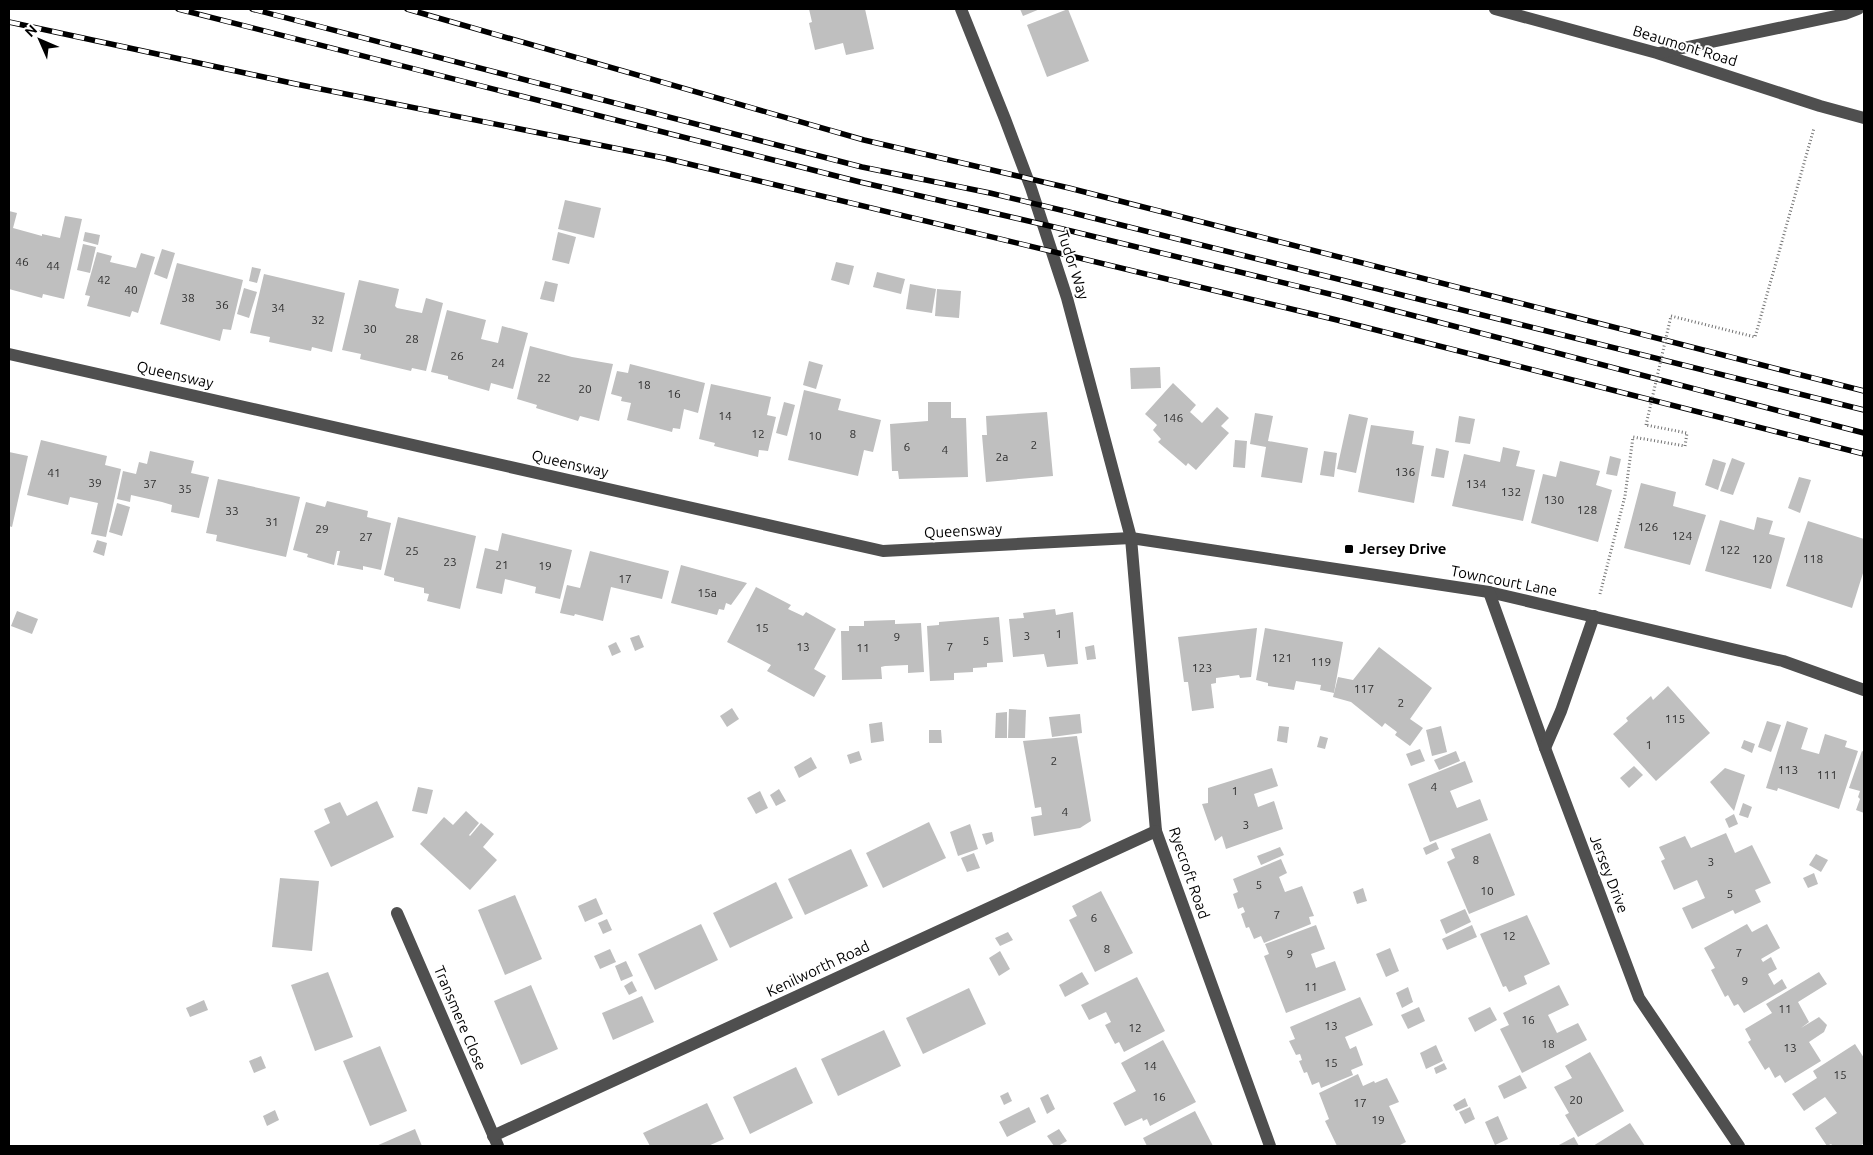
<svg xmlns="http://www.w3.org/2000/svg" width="1873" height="1155" font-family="Ubuntu,sans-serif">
<rect width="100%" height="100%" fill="#fff"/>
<g fill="#bfbfbf">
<polygon points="809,9 865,9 874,49 846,55 843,43 815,50 809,23 812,22"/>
<polygon points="1020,9 1040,9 1023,16"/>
<polygon points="1068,9 1089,61 1047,77 1027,25"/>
<polygon points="565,200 601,208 594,238 558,229"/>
<polygon points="9,211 17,213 13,228 42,236 42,234 60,238 65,216 82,219 64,299 43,294 42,298 9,289"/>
<polygon points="85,232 100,235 98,245 83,241"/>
<polygon points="558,232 576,237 569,264 552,260"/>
<polygon points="83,244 96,247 90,273 77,270"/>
<polygon points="162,249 175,253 167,279 154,274"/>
<polygon points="97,252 112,256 110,262 136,268 141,253 155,257 138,313 132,311 130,317 87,306 90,296 85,295"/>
<polygon points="836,262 854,266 849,285 831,280"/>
<polygon points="177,263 243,280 231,330 223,329 220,341 160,324"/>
<polygon points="252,267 261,269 257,283 249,281"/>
<polygon points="877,272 905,279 901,294 873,287"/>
<polygon points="264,274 345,293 332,352 312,347 311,351 269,342 270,337 250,333"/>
<polygon points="359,280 399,289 395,306 397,308 422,313 426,298 443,303 426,371 412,368 411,371 360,359 361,354 342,350"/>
<polygon points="545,281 558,284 554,302 540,299"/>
<polygon points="910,284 936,289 932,313 906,309"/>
<polygon points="244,288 257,292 249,318 237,314"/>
<polygon points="937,289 961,291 959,318 935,316"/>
<polygon points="447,310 486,320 481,339 498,343 502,326 528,333 513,389 491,383 489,391 448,379 448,376 431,372"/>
<polygon points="530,346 572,357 613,364 599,421 580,416 578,421 536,408 537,405 517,399"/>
<polygon points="809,361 823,365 816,389 803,385"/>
<polygon points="630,364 705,383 698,413 684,409 680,429 673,428 672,432 627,420 631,403 621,401 622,397 611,394 617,371 628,373"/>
<polygon points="1160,367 1161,388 1131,389 1130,368"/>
<polygon points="1173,383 1196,405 1190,412 1202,423 1217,407 1229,418 1221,426 1229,433 1196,470 1188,463 1186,466 1158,442 1161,439 1153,430 1157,425 1145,414"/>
<polygon points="711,384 771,397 767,415 776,417 768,451 759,450 758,457 714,446 715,443 699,439"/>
<polygon points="804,390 841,399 838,410 881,420 873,452 864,450 858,476 788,460"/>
<polygon points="784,402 795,405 787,436 776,433"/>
<polygon points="928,402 951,402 951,418 966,418 968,477 899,479 898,471 892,471 890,424 928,421"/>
<polygon points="1047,412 1053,476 986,482 982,435 987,435 986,416"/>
<polygon points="1255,413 1273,416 1268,441 1308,448 1302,483 1261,477 1266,447 1250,444"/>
<polygon points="1349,414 1368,418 1356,473 1337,469"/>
<polygon points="1459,416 1475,419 1470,444 1455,442"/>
<polygon points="1371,425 1414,431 1412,444 1424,446 1414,503 1358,492"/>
<polygon points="41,440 107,456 105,465 121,469 106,537 91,534 98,503 70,497 68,505 27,495"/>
<polygon points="1235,440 1247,441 1245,468 1233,467"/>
<polygon points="1503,447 1520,451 1516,466 1535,470 1523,521 1452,506 1464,454 1500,462"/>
<polygon points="1436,448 1449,451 1444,478 1431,476"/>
<polygon points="150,451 194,461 191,473 209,477 199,518 171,512 172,505 162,502 131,495 130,502 117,499 123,471 136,474 139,462 147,464"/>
<polygon points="1324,451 1337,453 1334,477 1320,475"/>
<polygon points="9,452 28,456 12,527 9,526"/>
<polygon points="1610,456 1621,459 1617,476 1606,474"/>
<polygon points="1732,458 1745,463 1733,495 1720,491"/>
<polygon points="1713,459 1726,463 1718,490 1705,485"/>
<polygon points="1560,461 1600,471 1596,485 1612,490 1598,542 1531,523 1543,474 1556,477"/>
<polygon points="1799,477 1811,480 1800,513 1788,508"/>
<polygon points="218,479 300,497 286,557 216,541 217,535 206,533"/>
<polygon points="1641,483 1676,492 1673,506 1706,515 1690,565 1624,548"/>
<polygon points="327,501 368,511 367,517 391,523 381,570 363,566 363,570 337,565 340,551 337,551 334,565 307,557 308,554 293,550 306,502 325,507"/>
<polygon points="117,503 130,507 122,536 109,532"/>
<polygon points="398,517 476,536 460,609 427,601 429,594 424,593 424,588 394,581 394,578 384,575"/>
<polygon points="1757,517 1773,521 1769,534 1785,538 1771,589 1705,571 1720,520 1754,530"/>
<polygon points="1808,521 1864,539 1864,570 1852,608 1786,586"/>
<polygon points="502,533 572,550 560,599 535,593 536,587 505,579 502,594 476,588 485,548 498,551"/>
<polygon points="97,540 107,543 104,556 93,552"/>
<polygon points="590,551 669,571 662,599 611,587 603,621 575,614 574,616 560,613 567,585 580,588"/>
<polygon points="681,565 747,583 731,605 726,603 724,610 719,609 717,615 671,603"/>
<polygon points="756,587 791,605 788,609 803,616 806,612 836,629 814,669 826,676 814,697 767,671 771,665 727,642"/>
<polygon points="1055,609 1056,615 1073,612 1078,664 1047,667 1044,654 1013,657 1009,619 1024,618 1023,613"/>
<polygon points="17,611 38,619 32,634 11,626"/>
<polygon points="999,617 1003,662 987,663 987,667 973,668 973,672 954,673 954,680 930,681 927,626 939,625 939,622"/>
<polygon points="895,620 895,624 921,623 924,672 908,673 908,665 885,666 881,667 882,679 842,680 841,631 849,631 849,626 864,626 864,621"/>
<polygon points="1257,628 1251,677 1240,678 1239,675 1216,678 1216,683 1211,684 1214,708 1192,711 1188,682 1184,682 1178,637"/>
<polygon points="1265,628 1343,642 1334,693 1320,690 1321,685 1296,681 1294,690 1268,686 1268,683 1256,680"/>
<polygon points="639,635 644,647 635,651 630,638"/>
<polygon points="616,642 621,652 612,656 608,646"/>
<polygon points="1094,645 1096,659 1087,660 1085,647"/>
<polygon points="1379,647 1432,688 1410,719 1423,728 1410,746 1395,735 1397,732 1385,723 1382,727 1351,702 1333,697 1338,677 1353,680"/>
<polygon points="1668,686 1710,733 1656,781 1613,734 1628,721 1626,718 1651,696 1653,700"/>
<polygon points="732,708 739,719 727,727 720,716"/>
<polygon points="1009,709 1026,710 1025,738 1008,738"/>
<polygon points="1007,712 1007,738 995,738 996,713"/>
<polygon points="1080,714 1082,733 1052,737 1049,717"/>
<polygon points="1767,721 1781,725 1771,752 1758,747"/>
<polygon points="1787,721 1808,728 1801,749 1819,754 1825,734 1847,741 1845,747 1858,751 1839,809 1778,788 1777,791 1766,788"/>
<polygon points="882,722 884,741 871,743 869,724"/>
<polygon points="1279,726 1289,727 1287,743 1277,741"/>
<polygon points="1441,726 1447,752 1432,756 1426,730"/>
<polygon points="929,730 941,730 942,743 929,743"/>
<polygon points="1077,736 1091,821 1080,828 1034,836 1031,817 1042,815 1041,807 1035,808 1023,741"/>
<polygon points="1320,736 1328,738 1325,749 1317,747"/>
<polygon points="1744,740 1755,744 1752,753 1741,748"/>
<polygon points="1420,749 1425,761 1411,766 1406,754"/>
<polygon points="859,751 862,760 850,764 847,755"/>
<polygon points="1456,751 1460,761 1439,770 1434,760"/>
<polygon points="1862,751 1864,752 1864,813 1856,810 1860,799 1858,797 1860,791 1849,788"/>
<polygon points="811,757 817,768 799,778 794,767"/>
<polygon points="1465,761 1473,782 1450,791 1457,808 1480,799 1488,820 1430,842 1408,784"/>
<polygon points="1634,766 1643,775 1629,788 1620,778"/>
<polygon points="1272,768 1278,786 1254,794 1258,807 1274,801 1283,829 1226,849 1222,836 1215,841 1202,804 1208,803 1208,788"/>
<polygon points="1725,768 1745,775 1734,811 1710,782"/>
<polygon points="418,787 433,790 427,814 412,811"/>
<polygon points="779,789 786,801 776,806 770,795"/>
<polygon points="760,791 768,808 756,814 747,798"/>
<polygon points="377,801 394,837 331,867 314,831 330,823 324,809 340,802 347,816"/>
<polygon points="1743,803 1752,807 1748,818 1739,815"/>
<polygon points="466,811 479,823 469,835 470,836 481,823 494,834 483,847 497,860 470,890 420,844 444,817 453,825"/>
<polygon points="1734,814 1738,824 1729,828 1725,819"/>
<polygon points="929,822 946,858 883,888 866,853"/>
<polygon points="970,824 978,849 958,856 950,832"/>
<polygon points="992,832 994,841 986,845 982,834"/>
<polygon points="1490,833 1515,895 1469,914 1447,862 1455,858 1451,849"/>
<polygon points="1726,833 1735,853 1752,845 1771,883 1755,890 1761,902 1735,914 1733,910 1692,929 1682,908 1705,898 1697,880 1674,890 1661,861 1665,859 1659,847 1685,836 1691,848"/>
<polygon points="1436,842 1439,849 1426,855 1423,848"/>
<polygon points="1280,847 1284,855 1261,865 1257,856"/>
<polygon points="851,849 868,886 805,915 788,879"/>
<polygon points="974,853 980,868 967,872 961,858"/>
<polygon points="1816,854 1828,860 1821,872 1809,865"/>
<polygon points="1281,859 1287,873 1279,877 1285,892 1302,886 1314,916 1309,917 1311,924 1264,943 1261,936 1254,939 1249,927 1246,928 1241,914 1245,912 1243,907 1238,909 1233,894 1238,892 1233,879"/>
<polygon points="1814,873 1818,884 1808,888 1803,878"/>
<polygon points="280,878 319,881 312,951 272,947"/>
<polygon points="776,882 793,918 730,948 713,913"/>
<polygon points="1363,888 1367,901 1357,904 1353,892"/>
<polygon points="1101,891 1133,953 1095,972 1069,920 1077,916 1072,906"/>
<polygon points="515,895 542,959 505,975 478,910"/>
<polygon points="596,898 603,914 585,922 578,906"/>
<polygon points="1465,909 1471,922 1446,934 1440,920"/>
<polygon points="1527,915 1550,964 1524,976 1527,984 1509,992 1506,986 1503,987 1480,934"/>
<polygon points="607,919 612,930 603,934 598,923"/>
<polygon points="701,924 718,960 655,990 638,954"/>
<polygon points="1747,924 1752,932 1767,924 1780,948 1761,959 1763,962 1771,957 1777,969 1768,974 1774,985 1782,979 1787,988 1744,1013 1738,1004 1734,1006 1728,995 1725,997 1711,970 1715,968 1704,948"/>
<polygon points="1316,925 1325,949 1311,954 1316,968 1335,961 1346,990 1286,1013 1264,956 1269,954 1265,944"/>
<polygon points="1472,925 1477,937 1447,950 1442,939"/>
<polygon points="1008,932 1013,940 1000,946 995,938"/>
<polygon points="1390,948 1399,971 1386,977 1376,954"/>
<polygon points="610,949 616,962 600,969 594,956"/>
<polygon points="1000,951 1010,969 999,976 989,958"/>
<polygon points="626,961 633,976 621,981 615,966"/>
<polygon points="328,972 353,1037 315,1051 291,985"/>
<polygon points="1082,972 1089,984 1065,997 1059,985"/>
<polygon points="1819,972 1827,984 1798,1002 1809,1022 1801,1028 1819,1017 1827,1025 1824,1032 1809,1042 1821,1061 1785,1083 1780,1075 1775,1078 1769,1067 1765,1070 1748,1042 1751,1040 1745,1029 1772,1013 1766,1004"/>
<polygon points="1137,977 1165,1031 1124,1052 1119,1042 1115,1044 1105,1025 1111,1022 1106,1012 1089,1020 1081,1005"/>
<polygon points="632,981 637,991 629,995 624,986"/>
<polygon points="531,985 558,1049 521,1065 494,1001"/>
<polygon points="1559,985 1569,1005 1548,1015 1557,1033 1578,1023 1587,1040 1522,1073 1500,1029 1509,1025 1503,1013"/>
<polygon points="1408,987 1413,1002 1402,1008 1396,993"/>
<polygon points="969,988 986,1024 923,1054 906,1018"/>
<polygon points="642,996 654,1022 613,1040 602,1013"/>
<polygon points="1360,997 1373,1025 1345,1037 1350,1049 1356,1046 1363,1065 1351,1070 1353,1075 1321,1088 1319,1082 1312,1085 1307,1072 1304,1073 1299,1061 1302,1060 1300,1054 1296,1055 1289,1041 1295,1039 1290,1027"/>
<polygon points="204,1000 208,1010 190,1017 186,1008"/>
<polygon points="1419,1007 1425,1021 1408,1029 1401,1015"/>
<polygon points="1490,1007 1497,1020 1475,1032 1468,1018"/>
<polygon points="884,1030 901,1066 838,1096 821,1059"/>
<polygon points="1163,1040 1196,1102 1150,1126 1147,1119 1143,1121 1142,1118 1125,1126 1113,1103 1136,1091 1121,1063"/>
<polygon points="1855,1044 1864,1058 1864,1143 1860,1146 1833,1146 1831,1144 1827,1146 1815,1128 1837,1113 1825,1097 1804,1111 1792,1094 1817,1078 1813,1071"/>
<polygon points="1436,1045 1443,1061 1426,1069 1420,1053"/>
<polygon points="380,1046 407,1111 370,1126 343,1061"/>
<polygon points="1590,1052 1624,1111 1578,1137 1565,1115 1569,1113 1554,1087 1572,1078 1565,1066"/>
<polygon points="261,1056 266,1068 254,1073 249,1061"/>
<polygon points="1444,1063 1447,1069 1436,1074 1434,1068"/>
<polygon points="796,1067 813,1103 750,1134 733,1097"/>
<polygon points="1358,1074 1363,1086 1374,1081 1375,1083 1387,1078 1399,1102 1389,1106 1406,1142 1398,1146 1337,1146 1325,1121 1329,1119 1319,1093"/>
<polygon points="1520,1075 1527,1088 1504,1099 1498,1086"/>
<polygon points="1008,1092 1012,1101 1004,1105 1000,1096"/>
<polygon points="1048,1094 1055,1109 1047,1114 1040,1098"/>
<polygon points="1465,1098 1468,1106 1456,1111 1453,1105"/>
<polygon points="707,1103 724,1139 708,1146 650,1146 643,1133"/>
<polygon points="1029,1107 1036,1122 1007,1137 999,1122"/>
<polygon points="1470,1107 1475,1119 1465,1124 1459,1112"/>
<polygon points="275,1110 279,1120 267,1126 263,1116"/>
<polygon points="1195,1111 1213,1146 1147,1146 1143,1138"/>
<polygon points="1498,1116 1508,1139 1495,1145 1485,1122"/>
<polygon points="1630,1123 1645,1146 1593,1146"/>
<polygon points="415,1129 422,1146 376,1146"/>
<polygon points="1059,1129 1067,1141 1058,1146 1054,1146 1047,1136"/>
<polygon points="1574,1137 1579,1146 1557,1146"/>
</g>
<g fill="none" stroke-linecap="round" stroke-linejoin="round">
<g stroke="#717171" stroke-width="3" stroke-dasharray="1 2.5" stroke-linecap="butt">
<polyline points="1671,316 1755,337 1814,128"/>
<polyline points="1600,594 1625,496 1633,437 1685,446 1687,433 1646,425"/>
</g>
<g stroke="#4f4f4f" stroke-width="12">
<polyline points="961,9 1005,119 1031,188 1067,298 1131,538 1156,831 1270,1146"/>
<polyline points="1495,9 1657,53 1820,106 1864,118"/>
<polyline points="1659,53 1845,14 1858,9"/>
<polyline points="9,354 883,551 1131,538 1489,592 1783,661 1864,690"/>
<polyline points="1489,592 1545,748 1639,998 1739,1146"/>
<polyline points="1545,748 1561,711 1594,616"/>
<polyline points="397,913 498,1146"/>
<polyline points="493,1136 1156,831"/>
</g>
<defs>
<g id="rail">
<polyline points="178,9 860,182 1067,230 1342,297 1864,433"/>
<polyline points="252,9 862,167 990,193 1065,211 1864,410"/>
<polyline points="407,9 864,140 1069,188 1864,391"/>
<polyline points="9,22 296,84 664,158 1337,320 1864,454"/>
</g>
</defs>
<use href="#rail" stroke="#000" stroke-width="5.5"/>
<use href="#rail" stroke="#fff" stroke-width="4" stroke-dasharray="11" stroke-linecap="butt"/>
<polyline stroke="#717171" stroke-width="3" stroke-dasharray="1 2.5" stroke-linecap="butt" points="1646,425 1671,316"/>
</g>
<rect fill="#000" stroke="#fff" stroke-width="2" x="1344" y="544" width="10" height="10" rx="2.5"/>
<g text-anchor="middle" stroke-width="4" stroke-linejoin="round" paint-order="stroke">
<g font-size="12" fill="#303030">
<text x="22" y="266">46</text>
<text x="53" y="270">44</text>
<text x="104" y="284">42</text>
<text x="131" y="294">40</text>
<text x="188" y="302">38</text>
<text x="222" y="309">36</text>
<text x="278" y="312">34</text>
<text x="318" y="324">32</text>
<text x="370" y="333">30</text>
<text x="412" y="343">28</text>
<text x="457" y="360">26</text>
<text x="498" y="367">24</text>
<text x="544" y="382">22</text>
<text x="644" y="389">18</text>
<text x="585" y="393">20</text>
<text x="674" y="398">16</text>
<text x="725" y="420">14</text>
<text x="1173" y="422">146</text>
<text x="758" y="438">12</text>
<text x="853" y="438">8</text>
<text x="815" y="440">10</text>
<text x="1034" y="449">2</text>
<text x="907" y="451">6</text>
<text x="945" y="454">4</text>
<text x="1002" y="461">2a</text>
<text x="1405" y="476">136</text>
<text x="54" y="477">41</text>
<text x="95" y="487">39</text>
<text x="150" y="488">37</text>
<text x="1476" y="488">134</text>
<text x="185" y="493">35</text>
<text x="1511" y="496">132</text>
<text x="1554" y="504">130</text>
<text x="1587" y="514">128</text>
<text x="232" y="515">33</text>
<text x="272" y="526">31</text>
<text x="1648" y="531">126</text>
<text x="322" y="533">29</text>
<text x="1682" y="540">124</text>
<text x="366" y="541">27</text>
<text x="1730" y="554">122</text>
<text x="412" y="555">25</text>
<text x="1762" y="563">120</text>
<text x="1813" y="563">118</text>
<text x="450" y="566">23</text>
<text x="502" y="569">21</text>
<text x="545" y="570">19</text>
<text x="625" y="583">17</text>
<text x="707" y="597">15a</text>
<text x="762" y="632">15</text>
<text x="1059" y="638">1</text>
<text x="1027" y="640">3</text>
<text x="897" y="641">9</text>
<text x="986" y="645">5</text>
<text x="803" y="651">13</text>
<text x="950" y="651">7</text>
<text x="863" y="652">11</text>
<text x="1282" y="662">121</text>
<text x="1321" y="666">119</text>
<text x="1202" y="672">123</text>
<text x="1364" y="693">117</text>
<text x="1401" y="707">2</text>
<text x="1675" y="723">115</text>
<text x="1649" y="749">1</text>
<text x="1054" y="765">2</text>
<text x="1788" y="774">113</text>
<text x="1827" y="779">111</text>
<text x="1434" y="791">4</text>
<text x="1235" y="795">1</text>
<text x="1065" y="816">4</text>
<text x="1246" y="829">3</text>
<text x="1476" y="864">8</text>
<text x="1711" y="866">3</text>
<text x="1259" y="889">5</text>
<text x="1487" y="895">10</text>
<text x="1730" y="898">5</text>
<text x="1277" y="919">7</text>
<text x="1094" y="922">6</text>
<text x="1509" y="940">12</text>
<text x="1107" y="953">8</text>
<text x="1739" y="957">7</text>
<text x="1290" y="958">9</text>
<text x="1745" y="985">9</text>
<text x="1311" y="991">11</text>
<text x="1785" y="1013">11</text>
<text x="1528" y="1024">16</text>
<text x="1331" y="1030">13</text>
<text x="1135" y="1032">12</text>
<text x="1548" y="1048">18</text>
<text x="1790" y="1052">13</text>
<text x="1331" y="1067">15</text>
<text x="1150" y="1070">14</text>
<text x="1840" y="1079">15</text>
<text x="1159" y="1101">16</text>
<text x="1576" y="1104">20</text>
<text x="1360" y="1107">17</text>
<text x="1378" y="1124">19</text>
</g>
<g font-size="15" fill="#000" stroke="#fff">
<text transform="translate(1685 46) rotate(17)" y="5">Beaumont Road</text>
<text transform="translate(1073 265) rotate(72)" y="5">Tudor Way</text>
<text transform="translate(175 375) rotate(13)" y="5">Queensway</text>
<text transform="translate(570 464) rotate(13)" y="5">Queensway</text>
<text transform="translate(963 531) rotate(-3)" y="5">Queensway</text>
<text transform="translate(1504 581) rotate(11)" y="5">Towncourt Lane</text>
<text transform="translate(1189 873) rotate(71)" y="5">Ryecroft Road</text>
<text transform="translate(1609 874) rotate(69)" y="5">Jersey Drive</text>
<text transform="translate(818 969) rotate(-25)" y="5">Kenilworth Road</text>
<text transform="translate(460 1018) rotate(67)" y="5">Transmere Close</text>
</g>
<g font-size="15" font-weight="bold" fill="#000" stroke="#fff" text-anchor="start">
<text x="1359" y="554">Jersey Drive</text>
</g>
</g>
<rect width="1873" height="1155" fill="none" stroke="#000000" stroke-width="20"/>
<g transform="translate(40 40) rotate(315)" stroke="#ffffff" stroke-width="4" paint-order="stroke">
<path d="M0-4L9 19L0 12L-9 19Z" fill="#000000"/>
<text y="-8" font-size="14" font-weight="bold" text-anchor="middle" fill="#000000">N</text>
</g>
</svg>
